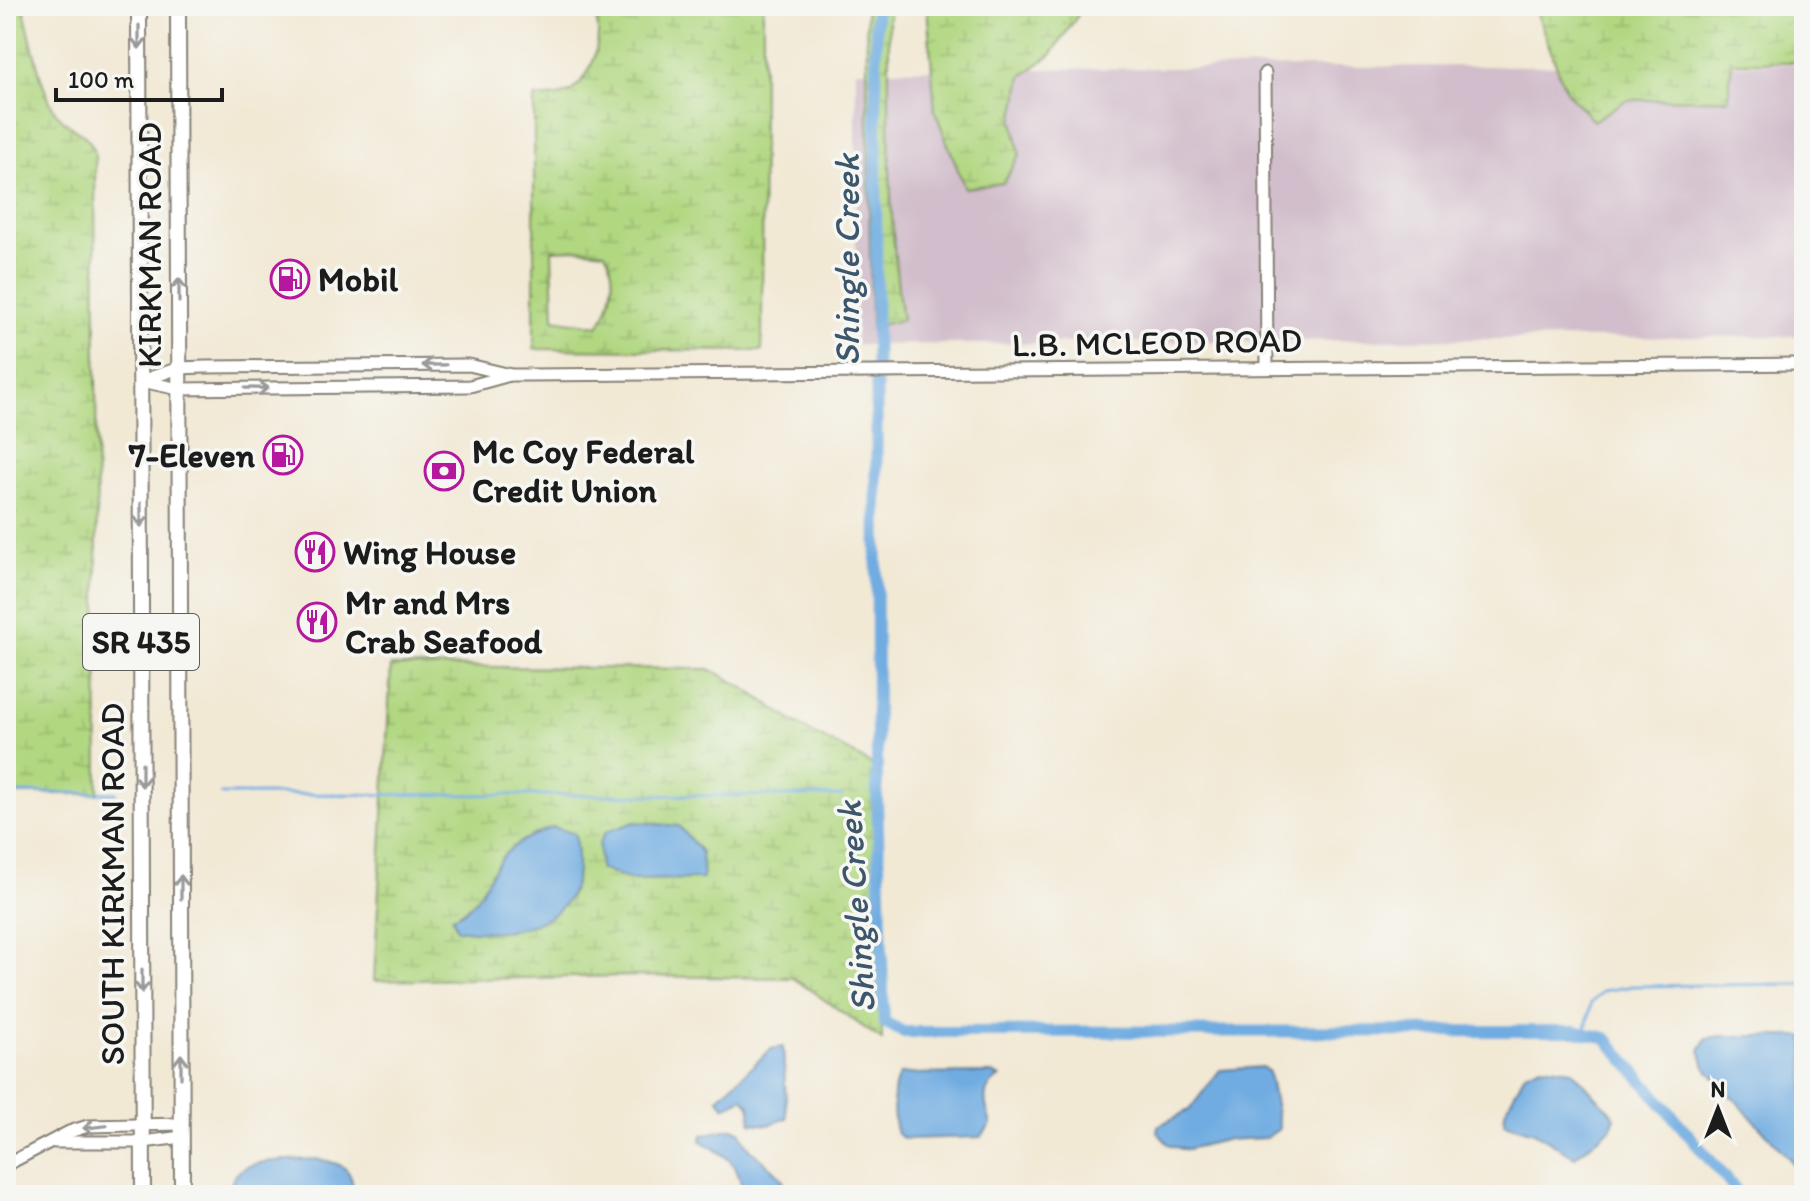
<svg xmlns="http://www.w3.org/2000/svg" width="1810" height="1201" font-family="Itim,sans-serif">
<defs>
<pattern id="wetland-marsh" width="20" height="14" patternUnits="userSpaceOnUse" patternTransform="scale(2)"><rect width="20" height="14" fill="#b1d780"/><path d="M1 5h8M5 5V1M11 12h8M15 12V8" fill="none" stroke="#98b86e"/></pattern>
</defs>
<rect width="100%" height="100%" fill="#f6f6f2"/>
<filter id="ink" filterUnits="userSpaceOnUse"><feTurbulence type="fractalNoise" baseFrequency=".0125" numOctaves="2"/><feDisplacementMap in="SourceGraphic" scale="16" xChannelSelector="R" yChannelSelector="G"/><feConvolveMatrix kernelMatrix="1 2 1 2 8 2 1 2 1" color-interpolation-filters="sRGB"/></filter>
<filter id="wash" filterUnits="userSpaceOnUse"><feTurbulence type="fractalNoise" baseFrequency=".006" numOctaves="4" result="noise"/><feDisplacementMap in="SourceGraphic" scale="32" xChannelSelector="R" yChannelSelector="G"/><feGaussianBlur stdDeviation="1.8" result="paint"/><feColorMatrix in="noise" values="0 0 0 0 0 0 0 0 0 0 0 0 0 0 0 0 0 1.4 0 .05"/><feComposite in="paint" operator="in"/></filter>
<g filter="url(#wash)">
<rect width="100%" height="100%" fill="#f2e9d5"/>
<polygon fill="#d1bdcb" points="1804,64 1804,336 856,345 856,70"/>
<g fill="url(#wetland-marsh)" stroke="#667a4e" stroke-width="2" fill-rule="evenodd">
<path d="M6,6H23C30,33 41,93 57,114C70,131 89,131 95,153L98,794H6Z"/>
<path d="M592,6H763L762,351L534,349V97C545,97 560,98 571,91C596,73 605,32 592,6ZM577,249L605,252C618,273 613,306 598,326L554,319L552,250Z"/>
<path d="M866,6H889C889,111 887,215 902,320L871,327Z"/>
<polygon points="927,6 1084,6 1051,55 1022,76 1013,121 1020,154 1003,183 965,188 935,111"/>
<polygon points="1534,6 1804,6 1804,62 1732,62 1728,99 1626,100 1593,121 1566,91"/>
<path d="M391,666L709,669C744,685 772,708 804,728C827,742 853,751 874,767L882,1040L793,978L626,976L374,981Z"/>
</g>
<g fill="#6face1" stroke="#46647e" stroke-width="2">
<polygon points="635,822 679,826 701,852 703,879 630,880 600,869 599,844 605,832"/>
<path d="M553,827L575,834C576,846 578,859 577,872C571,930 502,936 457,929L452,917C479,908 485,880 500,860C512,843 535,834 553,827Z"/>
<polygon points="1722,1036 1804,1036 1804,1175 1705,1067 1700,1050 1707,1038"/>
<polygon points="783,1047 787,1118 769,1125 751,1123 750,1105 743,1098 725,1107 718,1098 771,1049"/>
<polygon points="1541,1066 1572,1070 1615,1117 1611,1128 1575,1157 1534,1132 1504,1123 1505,1111 1525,1073"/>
<path d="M1262,1067L1269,1072C1270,1082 1280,1125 1279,1129L1266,1138L1225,1140L1184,1150L1168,1144L1157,1132L1158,1126L1189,1110L1220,1070Z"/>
<path d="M991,1073L1000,1077C979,1090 985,1104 991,1124L981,1137L905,1139L897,1134C892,1119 891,1087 900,1074Z"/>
<path d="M733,1128L741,1132C749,1161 785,1165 787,1195H743C740,1164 727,1155 701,1141L702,1135Z"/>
<path d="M319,1159C343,1164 354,1168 353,1195H230C226,1154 292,1161 319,1159Z"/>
</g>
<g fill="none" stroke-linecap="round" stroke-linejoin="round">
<g stroke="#6face1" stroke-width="3">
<polyline points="6,793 116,793"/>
<polyline points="221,794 842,796"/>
<polyline points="1585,1034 1591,1003 1603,991 1633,986 1804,984"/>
</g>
<polyline stroke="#6face1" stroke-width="12" points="876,6 877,798 884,1022 903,1032 1575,1031 1606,1038 1740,1195"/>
</g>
</g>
<g filter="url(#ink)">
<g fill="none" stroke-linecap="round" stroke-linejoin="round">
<defs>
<g id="minor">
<polyline points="1265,73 1267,368"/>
<polyline points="141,381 179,368 205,367 469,365 511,375 530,375 1804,364"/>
<polyline points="141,381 179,389 470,386 510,375"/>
<polyline points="55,1142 143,1142 182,1137"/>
<polyline points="6,1165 69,1132 88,1126 182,1124"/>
</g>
<g id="major">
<polyline points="139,6 143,1195"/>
<polyline points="178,6 182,1195"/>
</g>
</defs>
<use href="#minor" stroke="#878278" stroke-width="15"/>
<use href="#major" stroke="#878278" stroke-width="18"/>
<use href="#minor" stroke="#fff" stroke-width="11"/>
<use href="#major" stroke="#fff" stroke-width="14"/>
</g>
<defs><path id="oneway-shaft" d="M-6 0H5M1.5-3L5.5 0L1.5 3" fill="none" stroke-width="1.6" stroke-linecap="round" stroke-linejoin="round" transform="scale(2)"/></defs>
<g stroke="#999">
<use href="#oneway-shaft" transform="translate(139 37) rotate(90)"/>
<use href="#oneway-shaft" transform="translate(179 290) rotate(-90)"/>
<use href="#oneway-shaft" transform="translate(434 365) rotate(179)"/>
<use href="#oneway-shaft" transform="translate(257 388) rotate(-1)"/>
<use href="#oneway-shaft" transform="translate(141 515) rotate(90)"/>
<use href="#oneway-shaft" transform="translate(142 775) rotate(90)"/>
<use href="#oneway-shaft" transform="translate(181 887) rotate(-90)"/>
<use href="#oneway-shaft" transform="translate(142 981) rotate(90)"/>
<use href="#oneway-shaft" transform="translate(181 1066) rotate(-90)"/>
<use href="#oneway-shaft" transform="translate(95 1127) rotate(174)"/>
</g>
</g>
<defs>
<symbol id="fuel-ring" viewBox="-11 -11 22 22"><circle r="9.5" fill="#f6f6f2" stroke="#b5179e" stroke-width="1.5"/><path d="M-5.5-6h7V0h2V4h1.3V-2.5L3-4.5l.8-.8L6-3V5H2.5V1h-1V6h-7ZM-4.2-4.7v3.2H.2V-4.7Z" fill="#b5179e"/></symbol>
<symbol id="bank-ring" viewBox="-11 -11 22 22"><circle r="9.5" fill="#f6f6f2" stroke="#b5179e" stroke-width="1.5"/><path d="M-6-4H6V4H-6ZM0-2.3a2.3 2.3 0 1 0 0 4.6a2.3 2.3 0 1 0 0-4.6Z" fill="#b5179e"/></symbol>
<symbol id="restaurant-ring" viewBox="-11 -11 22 22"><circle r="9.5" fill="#f6f6f2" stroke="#b5179e" stroke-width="1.5"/><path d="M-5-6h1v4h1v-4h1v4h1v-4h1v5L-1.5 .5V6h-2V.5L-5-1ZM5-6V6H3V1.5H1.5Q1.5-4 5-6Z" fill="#b5179e"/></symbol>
</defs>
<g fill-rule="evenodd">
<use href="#fuel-ring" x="268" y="257" width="44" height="44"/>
<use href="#fuel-ring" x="261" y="433" width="44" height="44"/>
<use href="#bank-ring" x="422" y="449" width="44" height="44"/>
<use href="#restaurant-ring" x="293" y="530" width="44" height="44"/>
<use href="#restaurant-ring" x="295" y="600" width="44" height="44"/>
</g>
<g text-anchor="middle" stroke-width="7" stroke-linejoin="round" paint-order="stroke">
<rect fill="#f6f6f2" stroke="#5d5d5c" stroke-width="2" x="83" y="614" width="116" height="56" rx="6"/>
<g font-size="32" font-weight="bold" fill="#1c1c1c">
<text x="141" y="653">SR 435</text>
</g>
<g font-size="34" fill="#1c1c1c" stroke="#f6f6f2">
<text transform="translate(149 245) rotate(-90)" y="12">KIRKMAN ROAD</text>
<text transform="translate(1157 342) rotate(-1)" y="12">L.B. MCLEOD ROAD</text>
<text transform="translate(112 884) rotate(-90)" y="12">SOUTH KIRKMAN ROAD</text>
</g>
<g font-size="34" font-weight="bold" fill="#1c1c1c" stroke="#f6f6f2" text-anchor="start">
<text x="318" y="291">Mobil</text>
<text x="472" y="463">Mc Coy Federal<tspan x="472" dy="39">Credit Union</tspan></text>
<text x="255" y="467" text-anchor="end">7-Eleven</text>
<text x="343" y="564">Wing House</text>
<text x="345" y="614">Mr and Mrs<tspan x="345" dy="39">Crab Seafood</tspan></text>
</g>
<g font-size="36" font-style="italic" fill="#3d566b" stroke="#f6f6f2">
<text transform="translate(846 260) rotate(-90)" y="13">Shingle Creek</text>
<text transform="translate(855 907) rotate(-94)" y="13">Shingle Creek</text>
</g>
</g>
<rect width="1810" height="1201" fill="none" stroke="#f6f6f2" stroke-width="32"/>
<g transform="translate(1718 1109)" stroke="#f6f6f2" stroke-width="6" paint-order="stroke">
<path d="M0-6L14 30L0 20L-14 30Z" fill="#1c1c1c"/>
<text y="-12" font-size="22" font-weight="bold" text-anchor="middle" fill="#1c1c1c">N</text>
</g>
<path d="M56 88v12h166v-12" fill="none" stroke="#1c1c1c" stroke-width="4"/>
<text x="68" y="88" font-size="24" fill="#1c1c1c" stroke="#f6f6f2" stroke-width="6" paint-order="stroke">100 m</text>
</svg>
